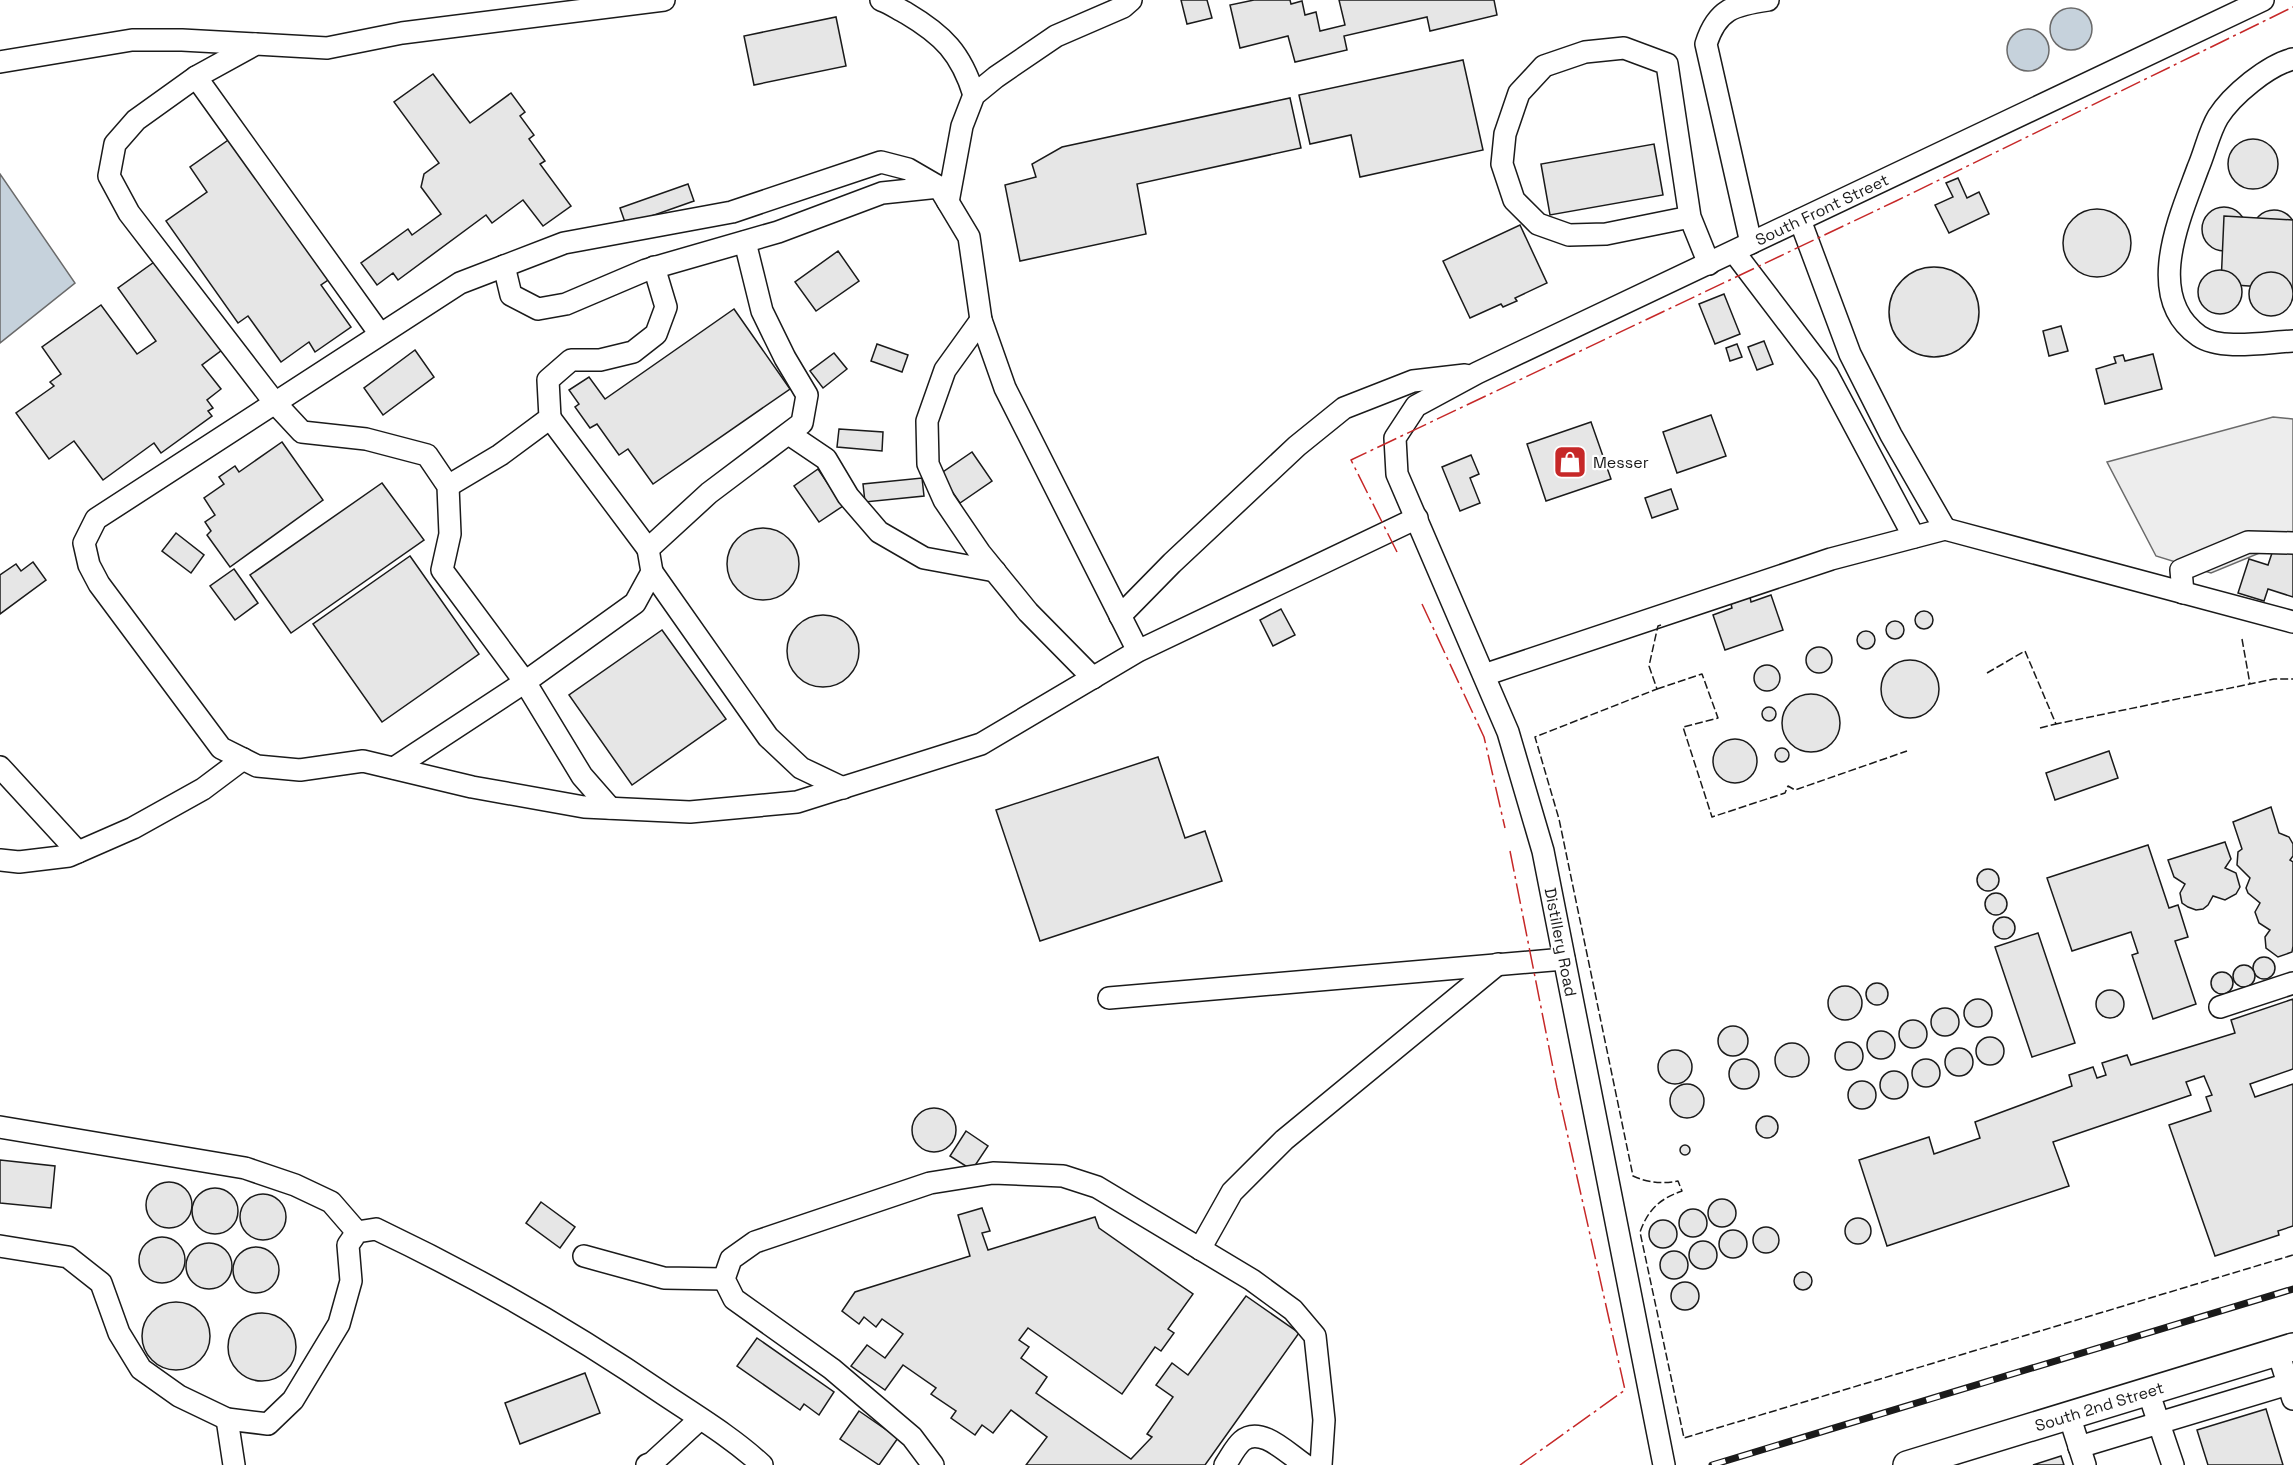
<svg xmlns="http://www.w3.org/2000/svg" width="2293" height="1465" font-family="'Space Grotesk',sans-serif">
<rect width="100%" height="100%" fill="#fff"/>
<polygon fill="#ededed" stroke="#6a6a6a" stroke-width="1.5" points="2273,417 2293,419 2293,553 2274,547 2211,573 2156,556 2107,462"/>
<g fill="#c6d2dc" stroke="#6a6a6a" stroke-width="1.5">
<circle cx="2071" cy="29" r="21"/>
<circle cx="2028" cy="50" r="21"/>
<polygon points="0,174 75,283 0,343"/>
</g>
<g fill="#e6e6e6" stroke="#1a1a1a" stroke-width="1.5">
<polygon points="1181,0 1207,0 1212,18 1187,24"/>
<polygon points="1254,0 1290,0 1291,4 1302,1 1305,15 1316,12 1320,31 1345,25 1339,0 1494,0 1497,15 1430,31 1427,17 1344,36 1347,50 1295,62 1288,36 1240,48 1230,5"/>
<polygon points="836,17 846,66 754,85 744,36"/>
<polygon points="1463,60 1483,150 1360,177 1351,135 1310,144 1299,95"/>
<polygon points="433,74 470,123 511,93 525,112 520,116 534,135 529,139 545,161 540,164 571,206 543,226 523,200 492,223 486,215 398,280 393,273 377,285 361,263 408,229 412,235 441,214 421,187 424,174 439,163 394,102"/>
<polygon points="1290,98 1301,148 1137,184 1146,234 1020,261 1005,185 1036,177 1032,164 1062,147"/>
<polygon points="234,136 334,276 321,285 351,327 315,352 309,342 281,362 248,316 238,323 166,221 207,192 190,167"/>
<circle cx="2253" cy="164" r="25"/>
<polygon points="1654,144 1663,195 1550,215 1541,164"/>
<polygon points="1958,178 1967,198 1979,192 1989,214 1949,233 1935,205 1953,197 1946,183"/>
<polygon points="688,184 694,201 626,225 620,208"/>
<circle cx="2224" cy="229" r="22"/>
<circle cx="2097" cy="243" r="34"/>
<circle cx="2274" cy="232" r="22"/>
<polygon points="2224,216 2293,220 2293,289 2221,284"/>
<polygon points="1520,225 1547,283 1515,298 1517,301 1503,307 1501,304 1470,318 1443,261"/>
<polygon points="838,251 859,281 816,311 795,282"/>
<polygon points="157,260 222,350 202,365 221,389 207,400 213,408 208,411 212,416 161,453 154,443 103,480 74,441 49,459 16,413 54,386 50,382 61,374 42,347 101,305 137,354 156,341 118,288"/>
<circle cx="1934" cy="312" r="45"/>
<circle cx="2220" cy="292" r="22"/>
<circle cx="2271" cy="294" r="22"/>
<polygon points="1724,294 1740,334 1715,344 1699,304"/>
<polygon points="734,309 790,389 653,484 628,449 619,455 597,424 590,428 575,407 579,404 569,390 589,377 605,399"/>
<polygon points="2061,326 2068,351 2049,356 2043,331"/>
<polygon points="1764,341 1773,364 1757,370 1748,347"/>
<polygon points="877,344 908,355 902,372 871,361"/>
<polygon points="1737,344 1742,357 1730,361 1726,348"/>
<polygon points="415,350 434,377 383,415 364,388"/>
<polygon points="834,353 847,369 823,388 810,371"/>
<polygon points="2153,354 2162,389 2105,404 2096,369 2116,363 2114,357 2123,355 2125,361"/>
<polygon points="1711,415 1726,456 1677,473 1663,432"/>
<polygon points="1591,422 1611,479 1546,501 1527,444"/>
<polygon points="839,429 883,432 882,451 837,447"/>
<polygon points="282,442 323,500 230,567 207,535 211,531 205,522 215,515 204,498 224,484 219,477 235,466 239,472"/>
<polygon points="972,452 992,481 960,503 940,474"/>
<polygon points="1471,455 1479,474 1470,478 1480,503 1460,511 1442,467"/>
<polygon points="818,469 843,506 819,522 794,486"/>
<polygon points="922,478 924,496 865,502 863,484"/>
<polygon points="382,483 424,540 291,633 250,575"/>
<polygon points="1671,489 1678,509 1652,518 1645,498"/>
<circle cx="763" cy="564" r="36"/>
<polygon points="176,533 204,555 191,573 162,551"/>
<polygon points="2274,547 2293,553 2293,597 2268,589 2264,601 2238,593 2249,559 2268,565"/>
<polygon points="410,556 479,654 382,722 313,624"/>
<polygon points="33,562 46,580 0,614 0,575 16,564 21,571"/>
<polygon points="234,569 258,603 235,620 210,586"/>
<polygon points="1771,595 1783,630 1725,650 1713,615 1732,608 1731,604 1750,597 1751,602"/>
<polygon points="1281,609 1295,635 1273,646 1260,620"/>
<circle cx="1924" cy="620" r="9"/>
<circle cx="823" cy="651" r="36"/>
<circle cx="1895" cy="630" r="9"/>
<polygon points="662,630 726,719 632,785 569,695"/>
<circle cx="1866" cy="640" r="9"/>
<circle cx="1819" cy="660" r="13"/>
<circle cx="1910" cy="689" r="29"/>
<circle cx="1767" cy="678" r="13"/>
<circle cx="1811" cy="723" r="29"/>
<circle cx="1769" cy="714" r="7"/>
<circle cx="1735" cy="761" r="22"/>
<circle cx="1782" cy="755" r="7"/>
<polygon points="2109,751 2118,778 2055,800 2046,773"/>
<polygon points="1158,757 1185,838 1205,831 1222,881 1040,941 996,810"/>
<polygon points="2271,807 2279,833 2289,837 2293,844 2293,856 2290,860 2293,862 2293,946 2292,952 2278,957 2266,948 2265,937 2270,930 2259,923 2255,912 2260,903 2248,893 2246,888 2250,878 2237,865 2238,852 2242,849 2233,822"/>
<polygon points="2225,842 2231,859 2225,868 2236,873 2240,887 2236,894 2225,900 2213,896 2208,905 2203,909 2196,910 2188,907 2182,903 2180,893 2185,884 2174,877 2168,860"/>
<polygon points="2148,845 2169,908 2178,905 2188,937 2175,941 2196,1004 2153,1019 2132,955 2138,953 2131,932 2072,951 2047,878"/>
<circle cx="1988" cy="880" r="11"/>
<circle cx="1996" cy="904" r="11"/>
<circle cx="2004" cy="928" r="11"/>
<polygon points="2038,933 2075,1043 2032,1057 1995,947"/>
<circle cx="2264" cy="968" r="11"/>
<circle cx="2244" cy="976" r="11"/>
<circle cx="2222" cy="983" r="11"/>
<circle cx="1877" cy="994" r="11"/>
<circle cx="1845" cy="1003" r="17"/>
<circle cx="2110" cy="1004" r="14"/>
<circle cx="1978" cy="1013" r="14"/>
<polygon points="2293,999 2293,1069 2250,1084 2255,1097 2293,1084 2293,1226 2278,1231 2279,1235 2215,1256 2169,1125 2211,1111 2206,1097 2212,1095 2204,1076 2186,1082 2191,1095 2053,1142 2069,1186 1887,1246 1859,1160 1929,1137 1934,1154 1980,1138 1975,1122 2072,1086 2069,1075 2093,1067 2097,1078 2106,1075 2102,1063 2127,1055 2131,1065 2235,1033 2231,1020"/>
<circle cx="1945" cy="1022" r="14"/>
<circle cx="1913" cy="1034" r="14"/>
<circle cx="1733" cy="1041" r="15"/>
<circle cx="1881" cy="1045" r="14"/>
<circle cx="1990" cy="1051" r="14"/>
<circle cx="1849" cy="1056" r="14"/>
<circle cx="1792" cy="1060" r="17"/>
<circle cx="1959" cy="1062" r="14"/>
<circle cx="1675" cy="1067" r="17"/>
<circle cx="1744" cy="1074" r="15"/>
<circle cx="1926" cy="1073" r="14"/>
<circle cx="1894" cy="1085" r="14"/>
<circle cx="1862" cy="1095" r="14"/>
<circle cx="1687" cy="1101" r="17"/>
<circle cx="934" cy="1130" r="22"/>
<circle cx="1767" cy="1127" r="11"/>
<polygon points="966,1131 988,1146 972,1170 950,1156"/>
<circle cx="1685" cy="1150" r="5"/>
<polygon points="0,1160 55,1166 51,1208 0,1203"/>
<circle cx="169" cy="1205" r="23"/>
<circle cx="215" cy="1211" r="23"/>
<circle cx="263" cy="1217" r="23"/>
<circle cx="1722" cy="1213" r="14"/>
<polygon points="541,1202 575,1227 560,1248 526,1223"/>
<polygon points="982,1208 990,1231 982,1233 988,1250 1095,1217 1099,1228 1193,1294 1168,1329 1174,1333 1161,1351 1155,1347 1122,1394 1028,1328 1019,1340 1029,1347 1021,1358 1047,1377 1036,1393 1131,1459 1152,1437 1147,1434 1173,1397 1156,1385 1172,1363 1188,1375 1246,1296 1299,1333 1205,1465 1026,1465 1047,1437 1011,1410 993,1433 982,1425 975,1435 951,1418 956,1411 931,1394 936,1388 903,1365 885,1390 851,1366 867,1345 885,1358 903,1334 882,1319 876,1327 864,1317 859,1324 842,1311 855,1292 970,1256 958,1215"/>
<circle cx="1693" cy="1223" r="14"/>
<circle cx="1858" cy="1231" r="13"/>
<circle cx="1663" cy="1234" r="14"/>
<circle cx="1766" cy="1240" r="13"/>
<circle cx="1733" cy="1244" r="14"/>
<circle cx="162" cy="1260" r="23"/>
<circle cx="1703" cy="1255" r="14"/>
<circle cx="209" cy="1266" r="23"/>
<circle cx="256" cy="1270" r="23"/>
<circle cx="1674" cy="1265" r="14"/>
<circle cx="1803" cy="1281" r="9"/>
<circle cx="1685" cy="1296" r="14"/>
<circle cx="176" cy="1336" r="34"/>
<circle cx="262" cy="1347" r="34"/>
<polygon points="757,1338 834,1392 819,1415 804,1404 800,1410 737,1366"/>
<polygon points="585,1373 600,1413 520,1444 505,1403"/>
<polygon points="2266,1409 2283,1465 2208,1465 2197,1430"/>
<polygon points="859,1411 898,1438 879,1465 840,1439"/>
<polygon points="2061,1456 2064,1465 2033,1465"/>
</g>
<g fill="none" stroke-linecap="round" stroke-linejoin="round">
<defs>
<g id="minor">
<path d="M881,0C890,3 898,9 906,13C943,35 961,53 974,95"/>
<path d="M2293,59C2268,65 2232,95 2218,117C2209,132 2205,152 2198,168C2180,217 2143,297 2199,336C2221,351 2267,342 2293,341"/>
<polyline points="0,62 132,40 182,40 255,44"/>
<polyline points="196,77 136,120 115,144 109,176 129,213 275,403 302,432 366,439 427,455 448,486 450,534 442,570 525,682 394,768"/>
<polyline points="948,202 962,126 974,95 996,77 1056,36 1123,7 1131,0"/>
<polyline points="1690,217 1667,64 1624,48 1585,52 1544,66 1519,93 1505,134 1502,164 1514,200 1538,224 1569,235 1606,234 1690,217 1709,264"/>
<polyline points="1800,220 1850,354 1891,435 1945,529"/>
<path d="M1751,243L1706,44C1717,9 1734,5 1768,0"/>
<polyline points="1734,252 1827,374 1914,537"/>
<polyline points="504,266 511,295 538,309 566,304 646,270 778,232 882,193 939,187"/>
<polyline points="981,320 945,370 927,421 928,464 944,500 980,553 1028,612 1093,678"/>
<polyline points="380,334 196,77 256,44 327,48 402,33 664,0"/>
<polyline points="550,418 648,549"/>
<polyline points="789,434 826,459 848,496 879,532 924,558 995,571"/>
<polyline points="448,486 500,455 550,418 548,380 571,360 600,360 633,352 656,334 666,307 654,267"/>
<polyline points="652,572 768,737 801,768 843,788"/>
<polyline points="2183,593 2181,570 2248,542 2293,543"/>
<polyline points="1120,616 1172,563 1297,446 1344,408 1413,381 1465,375"/>
<polyline points="1138,651 1005,388 981,320 969,237 939,187 908,169 881,162 732,212 564,243 460,283 96,519 84,543 89,565 99,584 221,748 257,766 300,770 363,761 472,787 584,807 690,812 797,802 981,744 1138,651 1417,518"/>
<polyline points="1484,675 1831,559 1945,529 2293,622"/>
<polyline points="0,767 78,852"/>
<polyline points="610,808 582,776 525,682 635,603 652,572 648,549 709,493 802,423 807,395 785,358 762,311 745,242"/>
<polyline points="0,860 19,862 69,856 133,828 203,789 243,759"/>
<polyline points="1109,998 1564,959"/>
<polyline points="2220,1007 2293,983"/>
<polyline points="0,1127 245,1168 295,1185 331,1202 357,1232"/>
<path d="M0,1246L68,1257L101,1283L119,1333L141,1369L179,1396L227,1419L268,1424L293,1400L339,1324L351,1281L348,1245L357,1232L376,1229C477,1277 573,1332 665,1395C698,1417 733,1438 762,1465"/>
<polyline points="1200,1249 1232,1192 1284,1140 1498,964"/>
<polyline points="584,1256 664,1278 724,1279"/>
<polyline points="2278,1352 2293,1399"/>
<polyline points="2148,1391 2173,1465"/>
<polyline points="2069,1415 2085,1465"/>
<polyline points="227,1419 234,1465"/>
<polyline points="2079,1447 2288,1384"/>
<polyline points="647,1465 652,1463 700,1419"/>
<polyline points="933,1465 912,1437 832,1369 734,1299 724,1279 731,1259 755,1242 930,1183 993,1173 1063,1176 1097,1187 1252,1280 1293,1310 1315,1336 1324,1420 1321,1465"/>
<path d="M1225,1465C1230,1458 1235,1447 1242,1441C1261,1425 1288,1454 1305,1465"/>
<path id="s1" d="M1664,1465L1543,851L1508,732L1397,474L1395,438L1416,406L1477,373L2263,0"/>
</g>
<g id="major">
<path id="s2" d="M1907,1465L2293,1347"/>
</g>
</defs>
<use href="#minor" stroke="#1a1a1a" stroke-width="24"/>
<use href="#major" stroke="#1a1a1a" stroke-width="30"/>
<use href="#minor" stroke="#fff" stroke-width="21"/>
<use href="#major" stroke="#fff" stroke-width="27"/>
<defs>
<polyline id="rail" points="1712,1465 2293,1289"/>
</defs>
<use href="#rail" stroke="#1a1a1a" stroke-width="7"/>
<use href="#rail" stroke="#fff" stroke-width="4.5" stroke-dasharray="14" stroke-linecap="butt"/>
<g stroke="#1a1a1a" stroke-width="1.5" stroke-dasharray="8 3" stroke-linecap="butt">
<path d="M1661,625L1658,626L1657,630L1649,666L1657,689L1535,737L1559,819L1633,1176C1648,1183 1662,1184 1678,1181L1682,1191C1659,1199 1648,1210 1640,1232L1684,1438L2293,1255"/>
<polyline points="2242,639 2250,684"/>
<polyline points="1987,673 2025,651 2056,724 2274,679 2293,679"/>
<polyline points="1657,689 1702,674 1718,718 1683,727 1712,817 1785,793 1788,786 1795,790 1907,751"/>
<polyline points="2040,728 2056,724"/>
</g>
<g stroke="#c62828" stroke-width="1.5" stroke-dasharray="21 4.5 3 4.5" stroke-linecap="butt">
<polyline points="1397,552 1351,460 1896,201 2293,7"/>
<polyline points="1422,604 1484,737 1505,828"/>
<polyline points="1510,851 1557,1088 1625,1390 1520,1465"/>
</g>
</g>
<defs>
<symbol id="shop-square" viewBox="-11 -11 22 22"><rect x="-9" y="-9" width="18" height="18" rx="4" fill="#c62828" stroke="#fff"/><path d="M-5-2.5h2.3a2.7 3.5 0 0 1 5.4 0H5L5.5 6h-11ZM-1.5-2.5h3a1.5 2.3 0 0 0-3 0Z" fill="#fff"/></symbol>
</defs>
<g fill-rule="evenodd">
<use href="#shop-square" x="1551" y="443" width="38" height="38"/>
</g>
<g text-anchor="middle" stroke-width="4.5" stroke-linejoin="round" paint-order="stroke">
<g font-size="16" fill="#1a1a1a" stroke="#fff">
<text dy="6" stroke="none"><textPath href="#s1" startOffset="1556">South Front Street</textPath></text>
<text transform="translate(1561 942) rotate(79)" y="6">Distillery Road</text>
<text dy="6" stroke="none"><textPath href="#s2" startOffset="201">South 2nd Street</textPath></text>
</g>
<g font-size="16" fill="#1a1a1a" stroke="#fff" text-anchor="start">
<text x="1593" y="468">Messer</text>
</g>
</g>
</svg>
